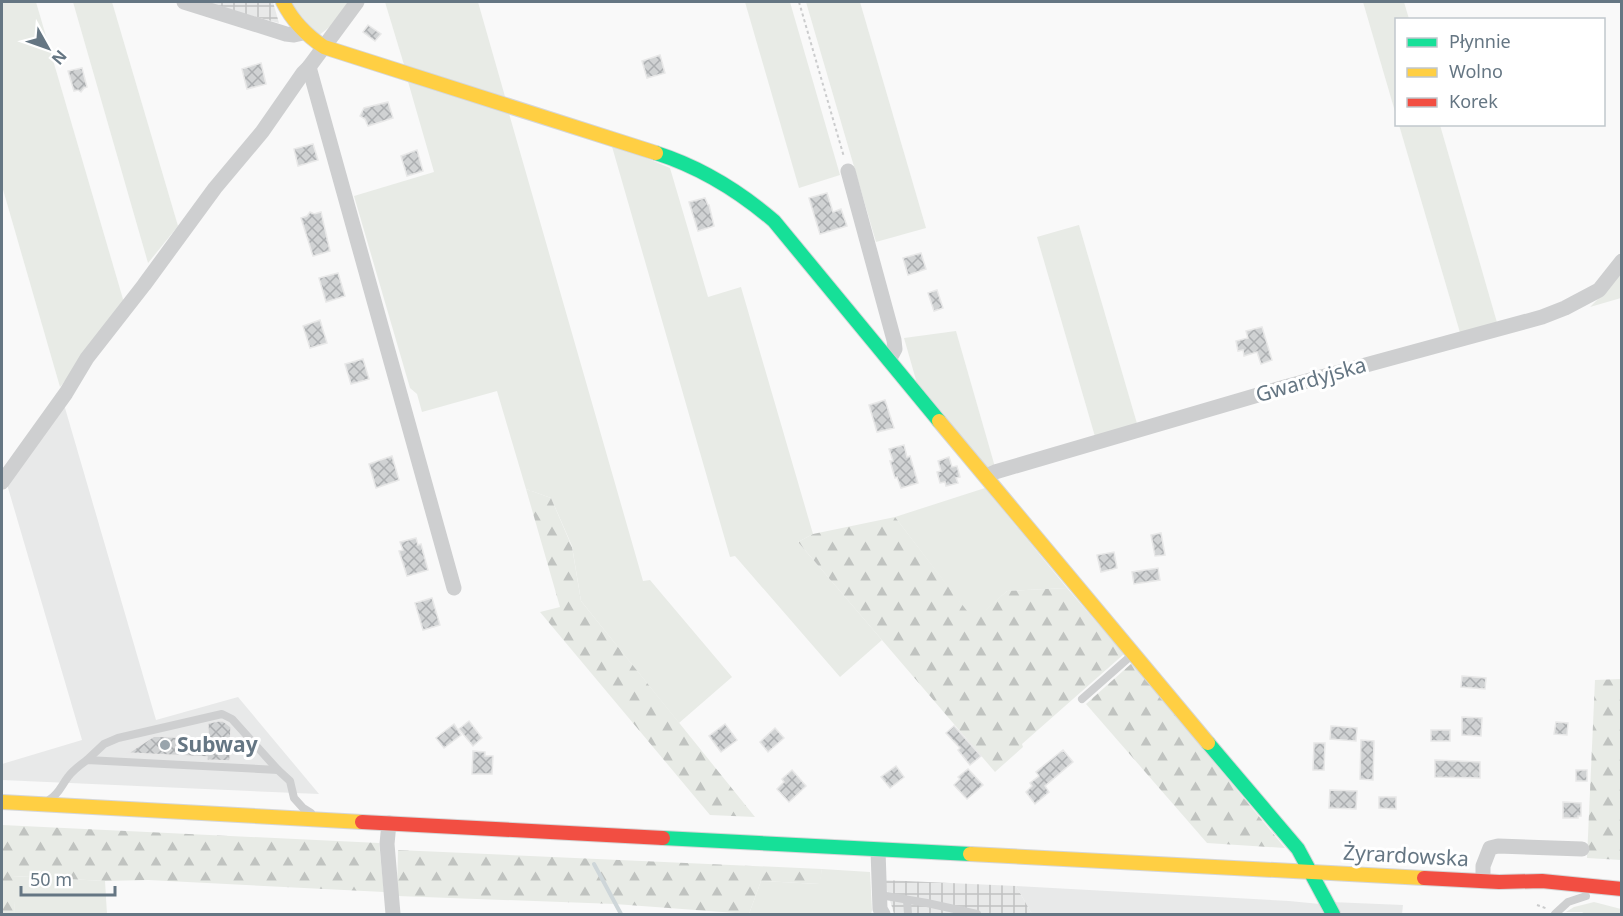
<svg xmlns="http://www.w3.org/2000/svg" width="1623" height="916" font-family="'Noto Sans',sans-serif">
<defs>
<pattern id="industrial-grid" width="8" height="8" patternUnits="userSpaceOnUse" patternTransform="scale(1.5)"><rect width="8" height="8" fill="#e8e9e9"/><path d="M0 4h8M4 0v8" fill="none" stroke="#c0c1c2"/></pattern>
<pattern id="forest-firs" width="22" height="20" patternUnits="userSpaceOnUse" patternTransform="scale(1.5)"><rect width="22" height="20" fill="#e8ebe6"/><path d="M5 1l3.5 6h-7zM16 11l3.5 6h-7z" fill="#c0c3c0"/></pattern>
<pattern id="building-cross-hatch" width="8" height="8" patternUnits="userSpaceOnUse" patternTransform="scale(1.5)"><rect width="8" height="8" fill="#d0d2d3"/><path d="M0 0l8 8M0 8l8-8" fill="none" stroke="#acafb1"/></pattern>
</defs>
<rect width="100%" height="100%" fill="#f9f9f9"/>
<g fill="#e8e9e9">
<polygon points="63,401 156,720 238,697 319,794 2,780 2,764 82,740 6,481"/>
<polygon points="1016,886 1289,901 1320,904 1325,914 1032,914"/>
<polygon points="1331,902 1403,905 1402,914 1339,914"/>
</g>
<g fill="url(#industrial-grid)">
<polygon points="199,2 273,2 279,23"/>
<polygon points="884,880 1016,886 1032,914 1012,914 1006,913 1005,914 894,914"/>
</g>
<g fill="#e8ebe6">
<polygon points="2,2 36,2 125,306 60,387 2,186"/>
<polygon points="73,2 112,2 178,226 148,263"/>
<polygon points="290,2 352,2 337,21 318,36"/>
<polygon points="385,2 478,2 506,100 405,68"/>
<polygon points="745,2 790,2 840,175 799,188"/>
<polygon points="806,2 860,2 926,228 876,242"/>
<polygon points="1363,2 1404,2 1409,19 1396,20 1396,115"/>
<polygon points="407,78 508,110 643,581 650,580 732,677 679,723 581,601 572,546 551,498 526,489 497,391 422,412 417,394 410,388 354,196 434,172"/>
<polygon points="1399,125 1440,125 1498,326 1461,336"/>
<polygon points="611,143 670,168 708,297 741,287 813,534 798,542 882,640 840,677 735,556 730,557"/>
<polygon points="1079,225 1138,427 1096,440 1037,237"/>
<polygon points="1621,268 1621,298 1590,307 1603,294"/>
<polygon points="956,331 995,467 985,468 918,387 904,338"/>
<polygon points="985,488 1067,588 1007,591 974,621 895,517"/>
<polygon points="822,869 870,872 872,910 871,914 749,914 761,881 819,884"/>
<polygon points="12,876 105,881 107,914 15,914"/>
<polygon points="1594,902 1621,909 1621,914 1585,914 1582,912 1566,912 1574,907"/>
</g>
<g fill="url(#forest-firs)">
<polygon points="526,489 551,498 572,547 581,601 755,817 710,815 540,612 560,607"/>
<polygon points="895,517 974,620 1007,591 1067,588 1124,654 1022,744 1023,747 995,772 798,542 813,534"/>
<polygon points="1132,663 1285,848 1207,843 1086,704"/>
<polygon points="1621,679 1621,860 1587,858 1595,680"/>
<polygon points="2,825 379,843 384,892 148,880 105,881 13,876 15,914 2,914"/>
<polygon points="398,850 822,869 820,884 761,881 749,914 615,904 397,896"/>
</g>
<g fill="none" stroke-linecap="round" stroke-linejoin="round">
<polyline stroke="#ced6d9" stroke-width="4" points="594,864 621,914"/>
</g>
<g fill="url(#building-cross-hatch)" stroke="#e8e8e8" stroke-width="1.5">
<polygon points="368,25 381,34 375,41 363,32"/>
<polygon points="660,55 665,73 647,78 642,61"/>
<polygon points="261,63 266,84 247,89 242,69"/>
<polygon points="82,68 87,87 84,88 81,92 78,90 74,91 68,71"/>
<polygon points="388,102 393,118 368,126 365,119 360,116 364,108"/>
<polygon points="313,144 318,160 298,166 294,149"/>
<polygon points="417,150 423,171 407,176 401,156"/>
<polygon points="827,193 833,212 841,209 847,226 820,234 809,198"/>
<polygon points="705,198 708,205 709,205 714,226 698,231 689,202"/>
<polygon points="310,212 314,214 321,212 330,251 313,256 301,218 307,216"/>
<polygon points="921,253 926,269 908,275 903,258"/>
<polygon points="338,273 345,296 326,302 319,278"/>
<polygon points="937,290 943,308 934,311 928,293"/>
<polygon points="320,320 327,343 310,348 303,326"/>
<polygon points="1262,327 1272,360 1261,364 1257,352 1244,356 1243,350 1238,351 1236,341 1248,338 1246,331"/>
<polygon points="363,359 369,379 351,384 345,364"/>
<polygon points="885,400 894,428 877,432 869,405"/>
<polygon points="904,445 907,457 910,456 918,483 901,488 897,477 895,478 890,461 893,461 889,449"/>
<polygon points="392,456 399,480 376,488 369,464"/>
<polygon points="949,457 952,467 957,466 960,477 956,478 958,483 946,486 945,482 940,483 937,472 941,471 938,461"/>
<polygon points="1161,533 1165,555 1155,556 1151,535"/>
<polygon points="416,538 418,545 421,544 428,570 407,576 399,551 403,550 400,542"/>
<polygon points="1114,552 1117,568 1101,572 1097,555"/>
<polygon points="1158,568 1160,580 1134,584 1132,572"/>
<polygon points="432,598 440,625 423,630 415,603"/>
<polygon points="1462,676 1486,678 1485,689 1461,687"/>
<polygon points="1462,717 1482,718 1481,736 1462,735"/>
<polygon points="218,721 223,721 231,727 230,761 207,760 207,757 128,753 154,736 208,739 208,723"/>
<polygon points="469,721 482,738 473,746 459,729"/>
<polygon points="1556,722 1568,723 1567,735 1554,734"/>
<polygon points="454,724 461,735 444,748 436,738"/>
<polygon points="725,724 737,740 721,752 709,736"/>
<polygon points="954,726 981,756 970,765 958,750 960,748 946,733"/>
<polygon points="1331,726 1357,728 1356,741 1330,739"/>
<polygon points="775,728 784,738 768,752 760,742"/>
<rect x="1431" y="730" width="19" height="11"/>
<polygon points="1361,740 1374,741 1373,780 1360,779"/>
<polygon points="1314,743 1325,743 1324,770 1313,770"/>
<polygon points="1063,750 1073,762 1045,786 1049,792 1035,804 1026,792 1032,786 1030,783 1039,776 1036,772"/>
<polygon points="473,751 485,752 485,756 493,756 492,774 472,774"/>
<polygon points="1435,760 1480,762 1480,778 1435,777"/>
<polygon points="896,766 904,777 890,788 881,777"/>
<polygon points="968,769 983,785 967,799 954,785 960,779 958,777"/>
<polygon points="792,770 806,786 789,802 777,789 784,782 782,779"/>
<rect x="1576" y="770" width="11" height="11"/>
<polygon points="1330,790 1357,791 1356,809 1329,808"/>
<polygon points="1379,797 1396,797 1396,809 1379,808"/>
<polygon points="1563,802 1581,803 1581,816 1578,816 1578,818 1563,818"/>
</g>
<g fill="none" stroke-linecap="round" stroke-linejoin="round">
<defs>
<g id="fast">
<path d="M656,153C700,167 739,191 774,221L939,421"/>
<polyline points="1208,743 1298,849 1333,914"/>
<polyline points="663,838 970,854"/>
</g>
<g id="slow">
<path d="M283,2C293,22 306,35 324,47L656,153"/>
<polyline points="939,421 1208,743"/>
<polyline points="2,802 362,822"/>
<polyline points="970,854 1424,878"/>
</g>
<g id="jam">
<polyline points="362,822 663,838"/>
<polyline points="1424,878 1499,882 1542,881 1622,889"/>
</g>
</defs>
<use href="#fast" stroke="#d5d6d7" stroke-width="16"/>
<use href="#slow" stroke="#d5d6d7" stroke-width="16"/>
<use href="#jam" stroke="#d5d6d7" stroke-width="16"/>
<g stroke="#cbcccd" stroke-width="2" stroke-dasharray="3 3" stroke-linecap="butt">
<polyline points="799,2 844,157"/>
<polyline points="1537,905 1548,909"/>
</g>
<g stroke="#cecfd0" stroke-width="8">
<polyline points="1082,699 1133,654"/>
<polyline points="87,760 104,744 118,738 222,714 232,719 278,770"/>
<path d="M49,800C59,794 61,786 68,777C73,770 80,765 87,760L278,770L290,781L294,798L303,808L311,813"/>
<polyline points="880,895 927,903 977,914"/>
<polyline points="907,900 908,914"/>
<polyline points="1555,914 1568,902 1586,896"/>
</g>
<g stroke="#cecfd0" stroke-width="15">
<polyline points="184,2 286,34 294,35 303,33"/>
<polyline points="309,67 454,588"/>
<polyline points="848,171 894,340 895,349 889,360"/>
<polyline points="986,476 995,472 1285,387 1542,317 1565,308 1599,290 1622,261"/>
<polyline points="2,482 66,393 87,358 144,285 215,188 262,132 303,73 309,67 357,2"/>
<polyline points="389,823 387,844 393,914"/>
<polyline points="878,850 880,909 883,914"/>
<polyline points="1483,881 1483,866 1490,848 1498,846 1582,849"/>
</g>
<use href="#fast" stroke="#16e098" stroke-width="14"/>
<use href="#slow" stroke="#ffcf43" stroke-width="14"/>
<use href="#jam" stroke="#f24e42" stroke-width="14"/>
</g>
<circle fill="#99a4ac" stroke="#fff" stroke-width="2" cx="165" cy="745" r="6"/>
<g text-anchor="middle" stroke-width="6" stroke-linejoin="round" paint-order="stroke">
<g font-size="21" fill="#657683" stroke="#fff">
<text transform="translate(1311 380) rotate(-16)" y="7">Gwardyjska</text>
<text transform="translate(1406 856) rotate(3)" y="7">Żyrardowska</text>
</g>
<g font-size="21" font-weight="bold" fill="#657683" stroke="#fff" text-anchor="start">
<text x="177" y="752">Subway</text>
</g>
</g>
<rect width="1623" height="916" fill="none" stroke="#657683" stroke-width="6"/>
<rect x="1395" y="18" width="210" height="108" fill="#ffffff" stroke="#c1c8cd" stroke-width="1.5"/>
<rect x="1407" y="38" width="30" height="9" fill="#16e098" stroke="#c1c8cd" stroke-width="1.5"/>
<text x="1449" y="48" font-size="18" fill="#657683">Płynnie</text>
<rect x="1407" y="68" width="30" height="9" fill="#ffcf43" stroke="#c1c8cd" stroke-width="1.5"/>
<text x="1449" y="78" font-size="18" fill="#657683">Wolno</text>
<rect x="1407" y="98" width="30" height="9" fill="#f24e42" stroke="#c1c8cd" stroke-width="1.5"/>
<text x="1449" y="108" font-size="18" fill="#657683">Korek</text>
<g transform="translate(48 48) rotate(130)" stroke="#ffffff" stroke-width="4.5" paint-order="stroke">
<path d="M0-4.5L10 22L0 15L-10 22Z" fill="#657683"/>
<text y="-9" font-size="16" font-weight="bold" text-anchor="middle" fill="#657683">N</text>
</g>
<path d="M21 886v9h94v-9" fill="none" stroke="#657683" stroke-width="3"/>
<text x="30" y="886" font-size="18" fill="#657683" stroke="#ffffff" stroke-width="4.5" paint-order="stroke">50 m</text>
</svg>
